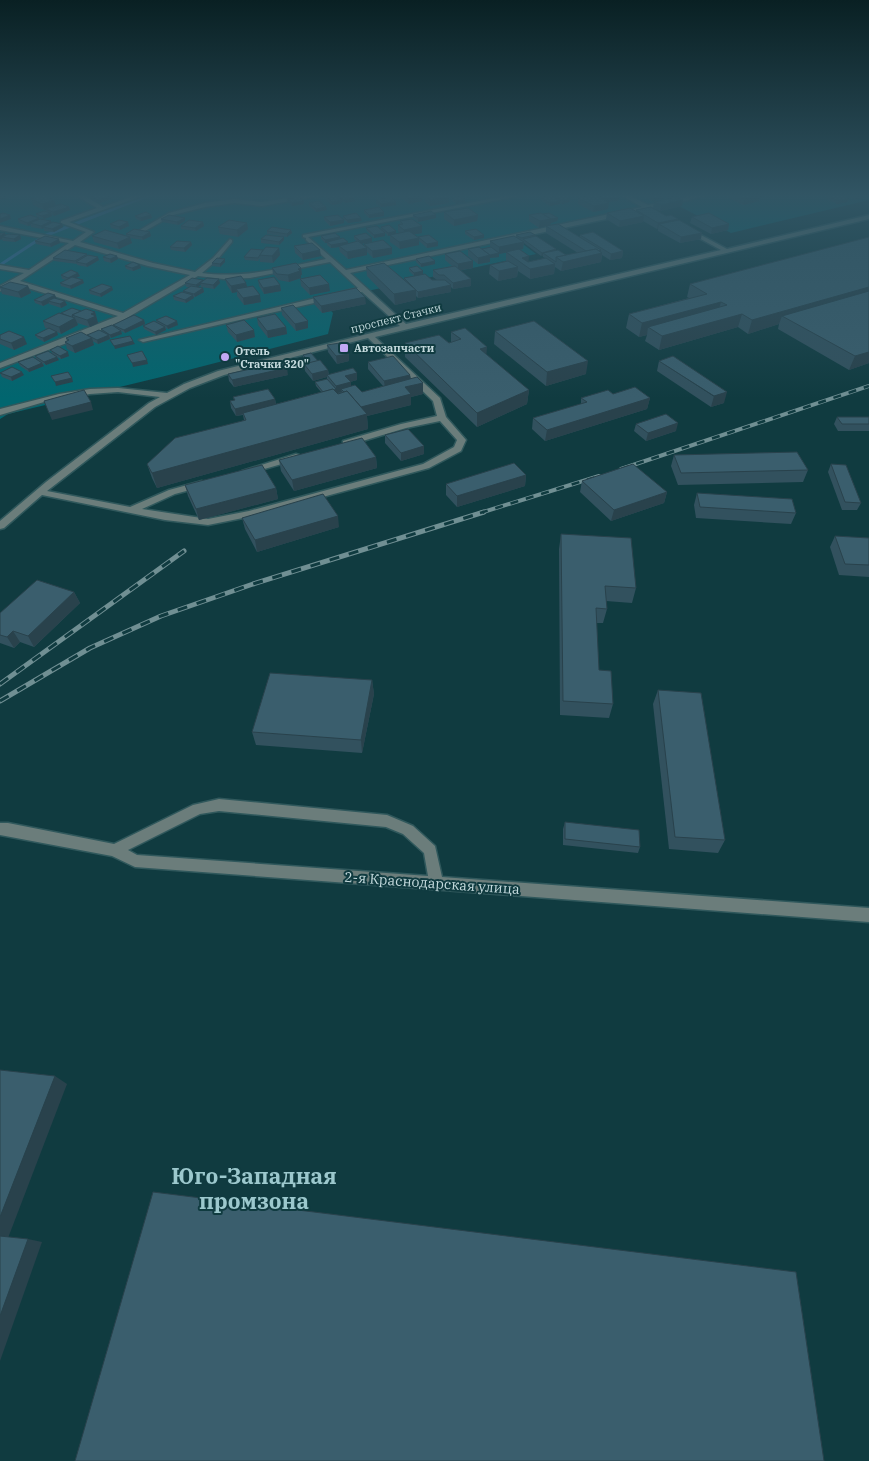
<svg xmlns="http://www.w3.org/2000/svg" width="869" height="1461" font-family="'IBM Plex Serif',serif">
<rect width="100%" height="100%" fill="#103b40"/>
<polygon fill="#01666f" points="0,194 869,194 869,200 731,233 675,204 515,238 536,254 322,301 333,313 328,334 161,377 8,414 0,419"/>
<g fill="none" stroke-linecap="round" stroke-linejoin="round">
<polyline stroke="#2e73a4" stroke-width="3" points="0,265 44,236 152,194"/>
<defs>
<g id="minor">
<path d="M74,194H82L103,207L139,194H148L69,222L94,232L80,242L153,263L195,272L213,258L230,239L232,240V242L217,260L202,273C245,279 285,267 326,259L306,240V238L303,237V235L515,194H529L308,237L346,270L642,207L619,194H627L648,205L700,194H712L649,210L350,273L406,324L721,250L684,230L686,227L727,249L869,215V219L375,337L440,398L446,417L466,440L461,451L429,468L253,516L208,525L165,520L42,495L4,528L0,529V521L46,482L149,403L160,397L118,392L90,394L44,402L0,415V409L59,394L90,389L118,388L167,393L184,384L218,371L400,326L362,292L143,342L139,340L358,288L330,262L250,278L224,279L198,276L115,325L0,368V363L118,316L15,284L0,291V286L24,273L0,269V265L29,270L69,243L0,230V226L73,241L86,232L61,223V221L97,208ZM75,245L148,266L190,275L123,313L20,281ZM368,338L433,401L437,416L401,424L343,441V445L346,446L406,428L440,421L457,440L454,447L423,464L249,511L208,519L142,509L175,494L205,486L207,484L202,481L169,490L130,507L47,491L155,407L190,388L224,375Z"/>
<polygon points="314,194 330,194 262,206 234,203 205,207 173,215 145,231 140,230 169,213 205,203 234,199 262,202"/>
<polygon points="296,454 299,455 299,459 247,474 242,471"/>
<path d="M219,799L387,815L413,826L435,846L442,877L869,908V922L135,867L112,856L0,835V823H8L114,844L193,805ZM219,811L386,827L403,834L424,853L428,876L137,855L128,850L200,814Z"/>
</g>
</defs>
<use href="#minor" stroke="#30585c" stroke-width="3"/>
<use href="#minor" fill="#6b7d7b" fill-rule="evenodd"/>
<defs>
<g id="rail-far1">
<polyline points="621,469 869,386"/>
<polyline points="480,513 599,476"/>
</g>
<g id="rail">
<polyline points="0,684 184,551"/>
<polyline points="0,701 90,648 161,616 253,584 484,512"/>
</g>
</defs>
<use href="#rail-far1" stroke="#708f93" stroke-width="4"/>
<use href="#rail" stroke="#708f93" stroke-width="5"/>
<use href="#rail-far1" stroke="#103b40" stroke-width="2.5" stroke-dasharray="8" stroke-linecap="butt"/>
<use href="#rail" stroke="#103b40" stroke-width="3" stroke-dasharray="10" stroke-linecap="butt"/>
</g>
<g fill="#32515e" fill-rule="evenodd">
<polygon points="36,194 47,194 44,195 56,206 69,207 70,210 54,216 51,214 52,216 44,219 37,217 36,214 46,212 45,209 44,210 33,205 31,199 40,196"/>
<polygon points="338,194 355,201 345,203 342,201 342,203 332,205 326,200 326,196 338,196"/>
<polygon points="392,194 421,194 422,201 409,204 401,198 401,197 396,198"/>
<polygon points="591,194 615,194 619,200 607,202 608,209 593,212 578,204 578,198 592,195"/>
<polygon points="639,194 678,194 678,196 668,198 664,196 663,199 652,201"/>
<polygon points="729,194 759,194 761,195 759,201 743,205 728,198"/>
<polygon points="850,194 862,198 855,200 849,197"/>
<polygon points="424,195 449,197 449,203 430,206 425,202"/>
<polygon points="553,195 570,199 569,202 562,204 560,203 560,204 550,206 541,200 541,197 553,196"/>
<polygon points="828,196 849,199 847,202 837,204 827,199"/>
<polygon points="90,197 111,199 100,203 91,200"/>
<polygon points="452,198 465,199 465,202 456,204 452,201"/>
<polygon points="287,199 304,201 304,204 292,206 288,202"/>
<polygon points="376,200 396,202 396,205 381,207 376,203"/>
<polygon points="683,200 682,206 660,211 653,208 654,202"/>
<polygon points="309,203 326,207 327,210 316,212 309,206"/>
<polygon points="364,210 384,212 384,216 369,218 364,213"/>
<polygon points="636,210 666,216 678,220 701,239 680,243 658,231 658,229 657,229 643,221 643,222 619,227 606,219 607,213 636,212"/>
<polygon points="444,212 478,215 477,221 454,226 444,219"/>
<polygon points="151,215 152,218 141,221 136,219 135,216"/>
<polygon points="413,215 436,218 418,222 413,218"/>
<polygon points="529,215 558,218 557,221 551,223 550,225 539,228 529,221"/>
<polygon points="343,216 362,221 348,223 344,220 344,223 330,226 324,220 324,217 343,219"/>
<polygon points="692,217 729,224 728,230 711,234 690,223"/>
<polygon points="185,218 185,221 178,225 162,222 161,219"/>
<polygon points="18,219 40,219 51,221 52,223 62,224 63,227 54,232 44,231 44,228 42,229 31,227 31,225 28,226 19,223"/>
<polygon points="400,221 422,226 422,233 414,234 418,238 438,242 438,246 427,248 419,241 419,245 400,249 390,242 390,235 388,236 385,233 385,236 374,238 367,231 366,228 381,229 381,227 396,234 400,233 398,231 398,225 400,224"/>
<polygon points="128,222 129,226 120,230 111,228 110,224"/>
<polygon points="203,222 204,226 196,231 181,229 181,226"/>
<path d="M546,226L580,237V235L623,251L622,258L610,260L602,255L601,262L561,271L555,267V265L554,274L530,279L518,271L517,277L498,281L489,274L490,265L506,261V252L518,250L499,254V257L490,258V262L478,264L468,256V249H482L490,247V241L516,237V235H535V236L556,251L566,255L578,253L546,233ZM524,243L541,256H543V257L545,258L528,262L519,250L523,249Z"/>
<polygon points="218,227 248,229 238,237 220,234"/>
<polygon points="291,230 292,233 287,237 267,234 267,231"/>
<polygon points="465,231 484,238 474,240 465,234"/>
<polygon points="0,233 5,233 6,235 20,235 21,239 15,242 3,241 2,239 0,240"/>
<polygon points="126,234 151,236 143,240 130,238 132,243 119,249 94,242 92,236 127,236"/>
<polygon points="321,236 340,239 348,244 357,242 354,239 354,236 372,242 361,244 364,246 364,244 392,254 373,258 367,252 367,255 348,259 340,252 339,247 331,248 327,245 327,243 325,243 321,239"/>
<polygon points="869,237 869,363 849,370 778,329 779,324 748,334 738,327 659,350 645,341 647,335 639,337 626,328 629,314 689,298 687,297 690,284"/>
<polygon points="261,239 284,240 279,245 261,243"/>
<polygon points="35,241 60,243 51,247 36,244"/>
<polygon points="191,242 192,245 185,252 171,250 170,247"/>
<polygon points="294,246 321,256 303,260 295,253"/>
<polygon points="279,248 280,255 273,263 260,262 260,259 258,261 245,260 244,257 263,250"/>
<polygon points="87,254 87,255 99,260 87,267 77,265 77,264 54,261 53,258"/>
<polygon points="445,254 473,261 473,268 460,270 471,279 471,286 453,289 451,287 451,292 418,298 416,296 416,300 395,305 367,276 366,267 404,280 404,278 437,280 433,277 433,270 452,266 445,260"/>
<polygon points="117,256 118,259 111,263 104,261 103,257"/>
<polygon points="416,259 435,264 421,267 416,262"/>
<polygon points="225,262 220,267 212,266 212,263"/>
<polygon points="125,266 141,268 133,271 126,269"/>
<polygon points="417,266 414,276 409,271 409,268"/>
<polygon points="272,268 301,268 302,275 301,275 301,278 289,282 278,280 273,274"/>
<polygon points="61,275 80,276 76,278 84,283 71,289 61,286 60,283 66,280 62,279"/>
<polygon points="225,279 246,283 247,287 261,302 244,305 237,296 237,292 232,293 227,285"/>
<polygon points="300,279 330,291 310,295 301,286"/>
<polygon points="258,280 280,285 281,291 264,294 259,286"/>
<polygon points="203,281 220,283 214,289 201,287 201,285 198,287 203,288 204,292 195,297 194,297 194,298 186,303 174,300 173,296 183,292 183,291 189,287 186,287 185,283"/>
<polygon points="28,286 31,293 21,298 2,294 0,288 0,287"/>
<polygon points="89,290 113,290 101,297 90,294"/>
<polygon points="313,297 366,304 322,313 314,304"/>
<polygon points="57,299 67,305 61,308 49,304 49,303 43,306 35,303 34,300"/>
<polygon points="281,308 308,321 308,328 296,331 282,315"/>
<polygon points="81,311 95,312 98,323 90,327 77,323 78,325 61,334 57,332 58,335 44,342 37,338 35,335 48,329 45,328 43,321 61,313"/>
<polygon points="257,318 286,327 287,334 268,338 258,325"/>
<polygon points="144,320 145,324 125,333 121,331 122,334 111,338 110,337 110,339 98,344 92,341 94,345 75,353 67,349 65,342 67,341 66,338 88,336 87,335 102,331 101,329 114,327 113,325"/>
<polygon points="156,320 178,325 168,329 166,328 166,330 156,335 144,329 143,326 157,323"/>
<polygon points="226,325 255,337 237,342 228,332"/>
<polygon points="495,331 586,374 546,386 494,344"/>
<polygon points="451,332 529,390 527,404 477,427 405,357 405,343 449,343 451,342"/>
<polygon points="0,335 27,344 14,350 0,344"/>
<polygon points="327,345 349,354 349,361 337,364 328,352"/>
<polygon points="50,350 69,356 61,359 57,357 59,360 46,365 43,363 44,366 29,372 20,366 18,362 36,359 35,356 52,353"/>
<polygon points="303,355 318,361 328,370 329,375 357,380 350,382 351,386 362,392 383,386 368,369 368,362 410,375 411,379 423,383 423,394 411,397 411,405 367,416 368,429 157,488 152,478 147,464 244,420 243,415 236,416 231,408 230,401 234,400 233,397 275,399 276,404 321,392 316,386 315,382 327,379 327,377 313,381 305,371 304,364 308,363 303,358"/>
<polygon points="659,361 724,403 711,407 657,371"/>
<polygon points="0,373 24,375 12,381 2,377"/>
<polygon points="228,374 288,375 234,387 229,381"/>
<polygon points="613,394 650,398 647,409 545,441 532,429 533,418 581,404 581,398"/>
<polygon points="837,417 869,417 869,431 838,431 834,424"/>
<polygon points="636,424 676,431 646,441 634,431"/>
<polygon points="385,435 424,454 401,461 385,443"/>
<polygon points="674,455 808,470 803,482 678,485 671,466"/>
<polygon points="376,457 377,468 294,491 281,471 279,460"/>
<polygon points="831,464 861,503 857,510 842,510 828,472"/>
<polygon points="526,475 525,486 457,507 446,495 446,484"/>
<polygon points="582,481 667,492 664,503 611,521 580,492"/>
<polygon points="185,485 276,488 278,499 199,520 188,496"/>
<polygon points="697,493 796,513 791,524 696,518 694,505"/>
<polygon points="242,518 339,527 257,552 245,529"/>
<polygon points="561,534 636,588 632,603 606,601 607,609 603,623 596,623 599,670 613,704 609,718 560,715 559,549"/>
<polygon points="835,536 869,538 869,577 839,575 830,547"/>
<polygon points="74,592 80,603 34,647 20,642 14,648 0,643 0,613"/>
<polygon points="372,680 374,694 362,753 256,745 252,732"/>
<polygon points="658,690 725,840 718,853 669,849 653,704"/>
<polygon points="565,822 640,847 638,853 563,845 563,829"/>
</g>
<g fill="#29424c">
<polygon points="7,194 8,198 0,200 0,196"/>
<polygon points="366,194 374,194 374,195 366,196"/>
<polygon points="401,194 401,197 396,198 396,195"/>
<polygon points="672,194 678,194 678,196 668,198 669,195"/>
<polygon points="422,195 422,201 409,204 408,198"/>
<polygon points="761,195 759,201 743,205 744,199"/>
<polygon points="863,195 862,198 855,200 856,196"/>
<polygon points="110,196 111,199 100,203 99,200"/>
<polygon points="664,196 663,199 652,201 653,198"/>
<polygon points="449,197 449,203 430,206 430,200"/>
<polygon points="619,197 619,200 605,203 605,199"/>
<polygon points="354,198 355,201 345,203 344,200"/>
<polygon points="465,199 465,202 456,204 456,201"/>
<polygon points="570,199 569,202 562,204 562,201"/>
<polygon points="849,199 847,202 837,204 839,201"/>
<polygon points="54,200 56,206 44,210 42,204"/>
<polygon points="342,200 342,203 332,205 332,202"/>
<polygon points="683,200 682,206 660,211 661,205"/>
<polygon points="304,201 304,204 292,206 292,203"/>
<polygon points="560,201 560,204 550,206 550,203"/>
<polygon points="396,202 396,205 381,207 381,204"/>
<polygon points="609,203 608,209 593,212 594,206"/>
<polygon points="69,207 70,210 54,216 53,212"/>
<polygon points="326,207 327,210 316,212 316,209"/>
<polygon points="384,212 384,216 369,218 369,215"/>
<polygon points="51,213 52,216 44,219 42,216"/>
<polygon points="10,215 11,219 0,223 0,219"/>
<polygon points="151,215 152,218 141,221 140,218"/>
<polygon points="436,215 436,218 418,222 418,218"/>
<polygon points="478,215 477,221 454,226 454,220"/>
<polygon points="644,216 643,222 619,227 620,221"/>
<polygon points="39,218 40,221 30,223 31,225 28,226 27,223"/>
<polygon points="185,218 185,221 178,225 177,222"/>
<polygon points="361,218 362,221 348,223 347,220"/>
<polygon points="558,218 557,221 551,223 550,225 539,228 540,221"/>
<polygon points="678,219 677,225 659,224 658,229 657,229 658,223"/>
<polygon points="344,220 344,223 330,226 330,222"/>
<polygon points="51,221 52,224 43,227 44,228 42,229 41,226"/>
<polygon points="128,222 129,226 120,230 119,227"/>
<polygon points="203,222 204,226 196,231 195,228"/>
<polygon points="247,223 248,229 238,237 237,230"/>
<polygon points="62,224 63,227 54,232 52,229"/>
<polygon points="729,224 728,230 711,234 712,228"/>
<polygon points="422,226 422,233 405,236 404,230"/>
<polygon points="291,230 292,233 287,237 287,234"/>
<polygon points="396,231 396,234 388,236 388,233"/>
<polygon points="150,232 151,236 143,240 142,237"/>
<polygon points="5,233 6,236 2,237 2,239 0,240 0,236"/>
<polygon points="385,233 385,236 374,238 374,235"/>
<polygon points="702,233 701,239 680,243 681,237"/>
<polygon points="20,235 21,239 15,242 14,239"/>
<polygon points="484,235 484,238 474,240 474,237"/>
<polygon points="130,237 132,243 119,249 117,243"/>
<polygon points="284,237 284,240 279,245 279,242"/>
<polygon points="340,237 340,240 327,242 327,243 325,243 325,240"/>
<polygon points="372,238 372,242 360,244 360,241"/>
<polygon points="419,238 419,245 400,249 399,242"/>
<polygon points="59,239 60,243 51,247 50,244"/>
<polygon points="191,242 192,245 185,252 184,248"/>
<polygon points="348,242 348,245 339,246 339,247 331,248 331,245"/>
<polygon points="438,242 438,246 427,248 427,244"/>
<polygon points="524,242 523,249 499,254 499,257 490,258 490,262 478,264 478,258 499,253 499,247"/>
<polygon points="279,248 280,255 273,263 272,256"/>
<polygon points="367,248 367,255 348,259 347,252"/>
<polygon points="392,248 392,254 373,258 372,251"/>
<polygon points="556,249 556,253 543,253 543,256 541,256 542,253"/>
<polygon points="320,250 321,256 303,260 302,254"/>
<polygon points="601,250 601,253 602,253 601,262 561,271 563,262"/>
<polygon points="623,251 622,258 610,260 611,254"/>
<polygon points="117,256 118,259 111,263 110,259"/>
<polygon points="529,256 528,266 522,258"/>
<polygon points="98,257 99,260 87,267 86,264"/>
<polygon points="225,259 225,262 220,267 220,264"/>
<polygon points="435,261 435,264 421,267 421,264"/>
<polygon points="473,261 473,268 458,271 458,264"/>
<polygon points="555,264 554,274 530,279 530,269"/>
<polygon points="140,265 141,268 133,271 132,268"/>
<polygon points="518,267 517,277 498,281 499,271"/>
<polygon points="301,268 302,275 301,275 301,278 289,282 288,275 298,269"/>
<polygon points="423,271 423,275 414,276 414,273"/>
<polygon points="78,273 80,276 69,281 68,278"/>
<polygon points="219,279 220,283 214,289 213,285"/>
<polygon points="471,279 471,286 453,289 453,283"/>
<polygon points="83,280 84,283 71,289 70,286"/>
<polygon points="203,280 204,283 200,283 201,285 197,288 196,285"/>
<polygon points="246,283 248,290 236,289 237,292 232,293 231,286"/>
<polygon points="329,284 330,291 310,295 309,288"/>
<polygon points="280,285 281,291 264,294 263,288"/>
<polygon points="451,285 451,292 418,298 418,292"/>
<polygon points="28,286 31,293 21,298 18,292"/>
<polygon points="112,287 113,290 101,297 100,294"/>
<polygon points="869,287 869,298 782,316 779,324 748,334 752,320"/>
<polygon points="203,288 204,292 195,297 194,294"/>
<polygon points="416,290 416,300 395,305 394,294"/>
<polygon points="55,295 57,299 48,301 49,303 43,306 41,302"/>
<polygon points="193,295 194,298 186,303 185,300"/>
<polygon points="260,295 261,302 244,305 243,298"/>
<polygon points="365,297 366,304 322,313 321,306"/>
<polygon points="65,301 67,305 61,308 60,304"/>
<polygon points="721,302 717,315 648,327 647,335 639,337 642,323"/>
<polygon points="95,312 98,323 90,327 87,320 91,314"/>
<polygon points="742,314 738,327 659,350 662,336"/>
<polygon points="75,318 78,325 61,334 59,327"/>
<polygon points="144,320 145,324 125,333 124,330"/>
<polygon points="177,321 178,325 168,329 167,326"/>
<polygon points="308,321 308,328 296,331 295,324"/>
<polygon points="165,327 166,330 156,335 155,332"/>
<polygon points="286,327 287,334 268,338 267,331"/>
<polygon points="254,330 255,337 237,342 236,335"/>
<polygon points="121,331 122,334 111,338 110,335"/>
<polygon points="57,332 58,335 44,342 43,338"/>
<polygon points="109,335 110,339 98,344 97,340"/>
<polygon points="24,337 27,344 14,350 11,343"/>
<polygon points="92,338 94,345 75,353 72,346"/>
<polygon points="133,341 135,344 115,349 114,346"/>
<polygon points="487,347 486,361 480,349"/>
<polygon points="68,352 69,356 61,359 60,356"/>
<polygon points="869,352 869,363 849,370 855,356"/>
<polygon points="349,354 349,361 337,364 336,356"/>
<polygon points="57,357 59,360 46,365 44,362"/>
<polygon points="147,360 148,364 133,367 132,363"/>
<polygon points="588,361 586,374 546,386 547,372"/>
<polygon points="42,363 44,366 29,372 28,369"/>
<polygon points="287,368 288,375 234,387 232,380"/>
<polygon points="328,370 329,377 327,375 327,377 313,381 312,374"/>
<polygon points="22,372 24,375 12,381 11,377"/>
<polygon points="357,373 357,380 346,383 345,376"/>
<polygon points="410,375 411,382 385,388 384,381"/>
<polygon points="72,378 73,382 56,386 55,382"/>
<polygon points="351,382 351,390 341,389 342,392 324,396 324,393 336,389 336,386"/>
<polygon points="423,383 423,394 411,397 411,405 367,416 368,429 157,488 152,473 359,408 405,387"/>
<polygon points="529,390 527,404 477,427 477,413"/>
<polygon points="727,392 724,403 711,407 714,396"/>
<polygon points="650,398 647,409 545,441 547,430"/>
<polygon points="275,399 276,406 236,416 235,409"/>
<polygon points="91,402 93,410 52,420 49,413"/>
<polygon points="678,423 676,431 646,441 648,433"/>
<polygon points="424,446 424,454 401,461 401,453"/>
<polygon points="376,457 377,468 294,491 292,480"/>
<polygon points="526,475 525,486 457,507 457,496"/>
<polygon points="276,488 278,499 199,520 196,509"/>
<polygon points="667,492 664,503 611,521 614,510"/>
<polygon points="338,516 339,527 257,552 255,540"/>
<polygon points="74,592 80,603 34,647 28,636"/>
<polygon points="13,631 20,642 14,648 7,637"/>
<polygon points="372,680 374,694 362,753 361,740"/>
<polygon points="55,1076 67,1084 8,1238 0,1236 0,1217"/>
<polygon points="28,1239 42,1242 0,1361 0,1316"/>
</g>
<g fill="#3a5e6d" stroke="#29424c">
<polygon points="98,194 105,194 110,196 99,200 90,197"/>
<polygon points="338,194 350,194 354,198 344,200"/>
<polygon points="404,194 421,194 422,195 408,198"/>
<polygon points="431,194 446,194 449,197 430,200 424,195"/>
<polygon points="558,194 562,194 570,199 562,201 553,195"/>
<polygon points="594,194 609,203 594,206 578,198"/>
<polygon points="597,194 615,194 619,197 605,199"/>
<polygon points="646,194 661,194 664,196 653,198"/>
<polygon points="735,194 759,194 761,195 744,199"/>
<polygon points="836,194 839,194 849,199 839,201 828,196"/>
<polygon points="851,194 862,194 863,195 856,196"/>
<polygon points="43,195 54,200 42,204 31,199"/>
<polygon points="336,195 342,200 332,202 326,196"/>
<polygon points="551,195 560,201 550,203 541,197"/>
<polygon points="461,196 465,199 456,201 452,198"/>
<polygon points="299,197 304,201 292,203 287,199"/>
<polygon points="391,197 396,202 381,204 376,200"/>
<polygon points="676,197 683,200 661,205 654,202"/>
<polygon points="319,201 326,207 316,209 309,203"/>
<polygon points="61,204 69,207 53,212 45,209"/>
<polygon points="379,207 384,212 369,215 364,210"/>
<polygon points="651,207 666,216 671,215 678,219 658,223 636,210"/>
<polygon points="468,208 478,215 454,220 444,212"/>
<polygon points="630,208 644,216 620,221 607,213"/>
<polygon points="44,211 51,213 42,216 36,214"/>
<polygon points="431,211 436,215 418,218 413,215"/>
<polygon points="146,212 151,215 140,218 135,216"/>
<polygon points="3,213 10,215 0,219 0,214"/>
<polygon points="356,213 361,218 347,220 343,216"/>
<polygon points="541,213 551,219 540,221 529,215"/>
<polygon points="549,213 558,218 551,219 543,214"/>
<polygon points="709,213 729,224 712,228 692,217"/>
<polygon points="30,215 39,218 27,223 18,219"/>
<polygon points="169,215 185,218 177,222 161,219"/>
<polygon points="338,215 344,220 330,222 324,217"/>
<polygon points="40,219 51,221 41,226 30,223"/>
<polygon points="412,219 422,226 404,230 398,225 403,224 400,221"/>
<polygon points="119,220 128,222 119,227 110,224"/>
<polygon points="189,220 203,222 195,228 181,226"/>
<polygon points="229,220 247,223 237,230 218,227"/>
<polygon points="679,220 702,233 681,237 659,224"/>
<polygon points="53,222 62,224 52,229 43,227"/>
<polygon points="558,224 601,250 599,251 596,249 586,251 546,226"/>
<polygon points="389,225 396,231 388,233 381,227"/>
<polygon points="377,226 385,233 374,235 366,228"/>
<polygon points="272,227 291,230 287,234 267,231"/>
<polygon points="134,229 150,232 142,237 126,234"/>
<polygon points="476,229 484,235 474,237 465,231"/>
<polygon points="105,230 130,237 117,243 92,236"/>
<polygon points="409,231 419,238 399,242 390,235"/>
<polygon points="530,232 535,235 521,238 516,235"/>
<polygon points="593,232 623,251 611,254 580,235"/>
<polygon points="0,233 5,233 0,236"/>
<polygon points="335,233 340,237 325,240 321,236"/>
<polygon points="366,233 372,238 360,241 354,236"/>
<polygon points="8,234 20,235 14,239 2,237"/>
<polygon points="266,235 284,237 279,242 261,239"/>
<polygon points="429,235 438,242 427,244 418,237"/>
<polygon points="45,236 59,239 50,244 35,241"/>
<polygon points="514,236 524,242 499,247 490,241"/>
<polygon points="536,236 556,249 542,253 523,239"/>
<polygon points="869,237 869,287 752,320 742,314 662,336 648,327 727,305 721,302 642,323 629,314 707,294 690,284"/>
<polygon points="343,238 348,242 331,245 327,242"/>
<polygon points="383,240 392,248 372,251 364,244"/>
<polygon points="177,241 191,242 184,248 170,247"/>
<polygon points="358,241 367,248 347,252 339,246"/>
<polygon points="312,243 320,250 302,254 294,246"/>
<polygon points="266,247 279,248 272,256 259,255"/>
<polygon points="479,247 490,255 478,258 468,249"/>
<polygon points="491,247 499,253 490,255 482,249"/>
<polygon points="251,249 263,250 258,258 244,257"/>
<polygon points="519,249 529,256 522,258 528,262 546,258 555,264 530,269 506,252"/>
<polygon points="596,249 602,253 563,262 556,257"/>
<polygon points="65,250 87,254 75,261 53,258"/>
<polygon points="558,250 566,255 556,257 556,262 543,253"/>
<polygon points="460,251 473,261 458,264 445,254"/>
<polygon points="110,254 117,256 110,259 103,257"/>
<polygon points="88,255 98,257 86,264 76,262"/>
<polygon points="429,256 435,261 421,264 416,259"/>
<polygon points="217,258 225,259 220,264 212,263"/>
<polygon points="508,261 518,267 499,271 490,265"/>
<polygon points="133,262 140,265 132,268 125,266"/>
<polygon points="296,263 301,268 298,269 300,271 288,275 277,274 272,268"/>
<polygon points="384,263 416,290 394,294 366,267"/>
<polygon points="417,266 423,271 414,273 409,268"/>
<polygon points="455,266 471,279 453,283 444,275 439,275 433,270"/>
<polygon points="71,270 78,273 68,278 61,275"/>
<polygon points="425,274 432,280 445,280 451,285 418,292 404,278"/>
<polygon points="320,275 329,284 309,288 300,279"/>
<polygon points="241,276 246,283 231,286 225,279"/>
<polygon points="72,277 83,280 70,286 60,283"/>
<polygon points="274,277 280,285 263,288 258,280"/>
<polygon points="192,278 203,280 196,285 185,283"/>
<polygon points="207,278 219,279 213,285 200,283"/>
<polygon points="10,282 28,286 18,292 0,287"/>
<polygon points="102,284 112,287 100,294 89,290"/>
<polygon points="191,286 203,288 194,294 183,291"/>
<polygon points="253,286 260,295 243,298 236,289"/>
<polygon points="356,288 365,297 321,306 313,297"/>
<polygon points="869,291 869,352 855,356 782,316"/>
<polygon points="182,292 193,295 185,300 173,296"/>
<polygon points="48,293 55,295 41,302 34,300"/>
<polygon points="54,298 65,301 60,304 48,301"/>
<polygon points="293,305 308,321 295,324 281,308"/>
<polygon points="72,308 81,311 72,315 73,318 61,313"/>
<polygon points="86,309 95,312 91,314 96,316 87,320 72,315"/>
<polygon points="59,313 75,318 59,327 43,321"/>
<polygon points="275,314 286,327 267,331 257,318"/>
<polygon points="134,315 144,320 124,330 113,325"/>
<polygon points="166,316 177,321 167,326 156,320"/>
<polygon points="244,320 254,330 236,335 226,325"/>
<polygon points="154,321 165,327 155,332 143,326"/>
<polygon points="534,321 588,361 547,372 495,331"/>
<polygon points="112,325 121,331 110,335 101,329"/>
<polygon points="49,328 57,332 43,338 35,335"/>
<polygon points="465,328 487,347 480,349 529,390 477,413 405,343 439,335 449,343 461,339 451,332"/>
<polygon points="99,330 109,335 97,340 87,335"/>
<polygon points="9,331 24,337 11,343 0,339 0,335"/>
<polygon points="81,332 92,338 72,346 65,342 69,340 66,338"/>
<polygon points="130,336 133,341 114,346 110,340"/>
<polygon points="340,343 349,354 336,356 327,345"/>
<polygon points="58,346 68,352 60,356 50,350"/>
<polygon points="48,351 57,357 44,362 35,356"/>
<polygon points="142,351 147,360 132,363 127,355"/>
<polygon points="311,353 318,361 310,363 303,355"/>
<polygon points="393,356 410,375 384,381 368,362"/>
<polygon points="673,356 727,392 714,396 659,361"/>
<polygon points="33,357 42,363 28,369 18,362"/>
<polygon points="320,360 328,370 312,374 304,364"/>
<polygon points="282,362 287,368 232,380 228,374"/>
<polygon points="12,367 22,372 11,377 0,373"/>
<polygon points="353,368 357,373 345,376 351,382 336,386 327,375"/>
<polygon points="68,372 72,378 55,382 51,376"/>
<polygon points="417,377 423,383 405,387 411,394 361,407 347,391 344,392 341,389 355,385 362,392"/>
<polygon points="327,379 336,389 334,390 333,389 323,392 315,382"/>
<polygon points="635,387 650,398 547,430 533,418 587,402 581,398 608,390 613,394"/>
<polygon points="268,389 275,399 235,409 230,401 235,400 233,397"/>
<polygon points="333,389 338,394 347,391 367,414 152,473 147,464 175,438 246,420 243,413"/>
<polygon points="84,390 91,402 49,413 44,401"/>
<polygon points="666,414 678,423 648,433 636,424"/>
<polygon points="837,417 869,417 869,424 842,424"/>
<polygon points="408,429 424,446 401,453 385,435"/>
<polygon points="362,438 376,457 292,480 279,460"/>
<polygon points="797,452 808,470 681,473 674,455"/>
<polygon points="514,463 526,475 457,496 446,484"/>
<polygon points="633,464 667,492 614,510 582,481"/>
<polygon points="831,464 846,465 861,503 845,502"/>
<polygon points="262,465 276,488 196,509 185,485"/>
<polygon points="697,493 792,499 796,513 700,507"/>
<polygon points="323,494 338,516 255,540 242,518"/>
<polygon points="561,534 631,538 636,588 605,586 607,609 596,608 599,670 611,671 613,704 563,701"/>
<polygon points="835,536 869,538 869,565 845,564"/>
<polygon points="37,580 74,592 28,636 13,631 7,637 0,635 0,613"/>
<polygon points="270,673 372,680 361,740 252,732"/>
<polygon points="658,690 701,693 725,840 675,837"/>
<polygon points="565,822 639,830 640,847 565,839"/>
<polygon points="0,1070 55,1076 0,1217"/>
<polygon points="153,1192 796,1272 824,1461 75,1461"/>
<polygon points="0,1236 28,1239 0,1316"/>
</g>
<linearGradient id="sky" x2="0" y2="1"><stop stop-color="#092023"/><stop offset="0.49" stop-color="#315564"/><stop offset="1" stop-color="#315564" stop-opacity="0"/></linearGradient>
<rect width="869" height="399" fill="url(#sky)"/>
<g fill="#c1a8f3" stroke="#103b40" stroke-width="2">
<rect x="339" y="343" width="10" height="10" rx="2.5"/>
<circle cx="225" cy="357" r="5"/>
</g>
<g text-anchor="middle" stroke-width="4" stroke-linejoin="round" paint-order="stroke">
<g font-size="11" fill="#c4dadd" stroke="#103b40">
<text transform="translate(396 318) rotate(-14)" y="4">проспект Стачки</text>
</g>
<g font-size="11" font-weight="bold" fill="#c4dadd" stroke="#103b40" text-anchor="start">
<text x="354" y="352">Автозапчасти</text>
<text x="235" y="355">Отель<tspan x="235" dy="13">"Стачки 320"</tspan></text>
</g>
<g font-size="14" fill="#c4dadd" stroke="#103b40">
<text transform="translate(432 883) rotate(4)" y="5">2-я Краснодарская улица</text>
</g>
<g font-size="22" font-weight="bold" fill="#9cc8cd" stroke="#103b40">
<text x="254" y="1184">Юго-Западная<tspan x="254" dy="25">промзона</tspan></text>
</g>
</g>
</svg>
